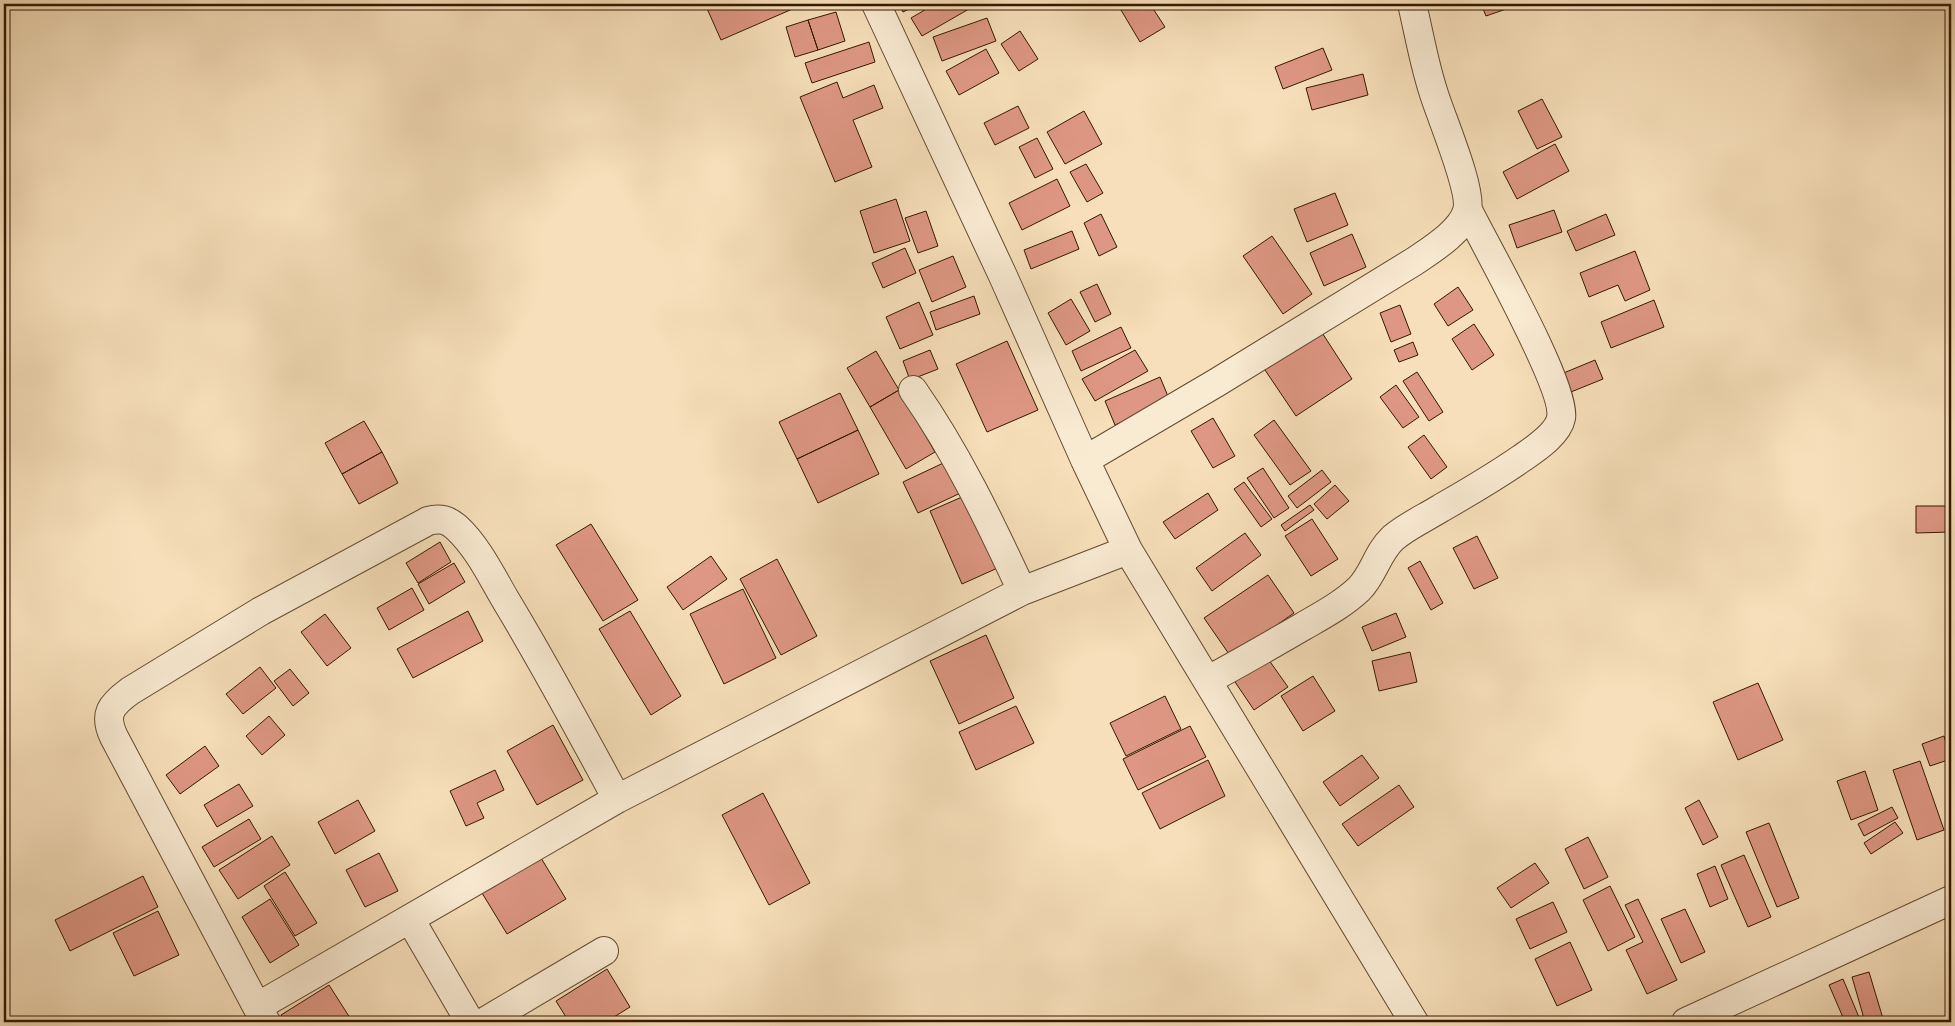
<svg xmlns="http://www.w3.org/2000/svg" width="1955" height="1026" font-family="'IM FELL Double Pica',serif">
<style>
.building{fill:#de9784;stroke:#351801}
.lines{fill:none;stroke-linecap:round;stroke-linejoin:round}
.minor-casing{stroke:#654a2f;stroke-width:30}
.minor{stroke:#f9ead2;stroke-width:28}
</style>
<rect width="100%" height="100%" fill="#f6dfba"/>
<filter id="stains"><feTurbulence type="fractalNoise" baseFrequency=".004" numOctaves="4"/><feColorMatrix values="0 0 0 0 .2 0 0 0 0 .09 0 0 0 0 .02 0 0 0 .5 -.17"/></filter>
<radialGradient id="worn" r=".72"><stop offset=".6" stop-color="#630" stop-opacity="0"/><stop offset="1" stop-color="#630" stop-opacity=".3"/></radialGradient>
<path class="building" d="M 705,4 L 804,4 L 721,40 Z
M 899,4 L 919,4 L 903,12 Z
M 935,4 L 975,4 L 976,5 L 922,36 L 911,18 Z
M 1131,4 L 1150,4 L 1165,27 L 1140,42 L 1121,10 Z
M 1481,4 L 1507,4 L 1509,8 L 1486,16 Z
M 836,12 L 845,41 L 818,50 L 808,20 Z
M 987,18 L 996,41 L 942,61 L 933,37 Z
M 808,20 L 818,50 L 795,57 L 786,27 Z
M 1020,31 L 1038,59 L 1019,71 L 1001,44 Z
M 869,42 L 875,62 L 812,83 L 805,63 Z
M 1323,48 L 1332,70 L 1283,89 L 1275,67 Z
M 986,49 L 999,73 L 959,95 L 946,71 Z
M 1363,74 L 1368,95 L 1312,110 L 1306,88 Z
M 837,82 L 843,98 L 874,85 L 883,108 L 853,120 L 872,167 L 835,182 L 800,97 Z
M 1542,99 L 1562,137 L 1537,149 L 1518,111 Z
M 1018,106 L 1029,128 L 995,145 L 984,123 Z
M 1084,111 L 1102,144 L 1065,164 L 1047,132 Z
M 1037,138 L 1053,169 L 1035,178 L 1019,147 Z
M 1555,144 L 1569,171 L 1517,199 L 1503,172 Z
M 1086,164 L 1103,193 L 1087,202 L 1070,172 Z
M 1057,179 L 1070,206 L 1022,230 L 1009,203 Z
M 1335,193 L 1348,225 L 1307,242 L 1294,209 Z
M 896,199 L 910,241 L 874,253 L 860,211 Z
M 1554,210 L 1562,232 L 1517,248 L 1509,225 Z
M 926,211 L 938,246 L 918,253 L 905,218 Z
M 1101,214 L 1117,247 L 1099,256 L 1084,223 Z
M 1606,214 L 1615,235 L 1576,251 L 1567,231 Z
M 1072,231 L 1079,249 L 1031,269 L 1024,250 Z
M 1352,234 L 1366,267 L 1324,286 L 1310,253 Z
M 1272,236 L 1312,294 L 1283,314 L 1243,256 Z
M 905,248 L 916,273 L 883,288 L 872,263 Z
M 1635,251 L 1650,290 L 1625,301 L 1618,285 L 1589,297 L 1580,273 Z
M 953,256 L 966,287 L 932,302 L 919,270 Z
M 1097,284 L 1111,314 L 1095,322 L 1080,292 Z
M 1458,287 L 1473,310 L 1448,326 L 1434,304 Z
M 974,296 L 980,314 L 936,330 L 930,312 Z
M 1071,299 L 1090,331 L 1066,345 L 1048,313 Z
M 1654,300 L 1664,327 L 1611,348 L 1601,322 Z
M 919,302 L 933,335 L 900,349 L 886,317 Z
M 1400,305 L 1411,334 L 1391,342 L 1380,313 Z
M 1474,324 L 1494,355 L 1472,370 L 1452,339 Z
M 1121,327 L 1131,348 L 1081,371 L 1072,351 Z
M 1319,328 L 1352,379 L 1296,416 L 1263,367 Z
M 1007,341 L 1038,410 L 987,432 L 956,364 Z
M 1413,342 L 1418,355 L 1399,362 L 1394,350 Z
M 930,350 L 938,369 L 910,380 L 903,361 Z
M 1135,350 L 1148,371 L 1095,401 L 1082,379 Z
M 876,351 L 899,390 L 870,407 L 847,368 Z
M 1595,360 L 1603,379 L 1561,396 L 1554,377 Z
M 1417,372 L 1443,412 L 1429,421 L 1403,381 Z
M 1160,377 L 1170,401 L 1115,425 L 1105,401 Z
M 1396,385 L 1419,417 L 1403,428 L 1380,397 Z
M 899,390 L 935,452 L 906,469 L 870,407 Z
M 840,393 L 858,430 L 797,459 L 779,422 Z
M 1213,418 L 1235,456 L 1213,468 L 1191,431 Z
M 1274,420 L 1311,471 L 1290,485 L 1254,435 Z
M 364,421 L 382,452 L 342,474 L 325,443 Z
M 858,430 L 879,474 L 818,503 L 797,459 Z
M 1424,435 L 1447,467 L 1431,479 L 1408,447 Z
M 382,452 L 398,483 L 359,504 L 342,474 Z
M 954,458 L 969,489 L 918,513 L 903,482 Z
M 1263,468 L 1289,508 L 1274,518 L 1247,478 Z
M 1322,470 L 1331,482 L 1297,508 L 1288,496 Z
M 1244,482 L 1272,519 L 1261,527 L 1234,489 Z
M 1335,485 L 1349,501 L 1327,519 L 1314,504 Z
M 971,493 L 1002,566 L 962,584 L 930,511 Z
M 1208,493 L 1218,510 L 1175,539 L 1163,522 Z
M 1310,505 L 1314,510 L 1285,531 L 1281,525 Z
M 1916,506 L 1951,506 L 1951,532 L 1916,533 Z
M 1312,519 L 1338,559 L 1311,576 L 1285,536 Z
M 591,524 L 638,600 L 603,621 L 556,545 Z
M 1245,533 L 1261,555 L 1212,591 L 1196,568 Z
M 1477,536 L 1498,578 L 1474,589 L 1453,548 Z
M 440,542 L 451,562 L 418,583 L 406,563 Z
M 711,556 L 727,579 L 683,610 L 667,587 Z
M 777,559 L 817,636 L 781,655 L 740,579 Z
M 1420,561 L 1443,603 L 1431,610 L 1408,568 Z
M 454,563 L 465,582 L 429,604 L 418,584 Z
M 1268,575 L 1294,613 L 1231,657 L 1204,618 Z
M 412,588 L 424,610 L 389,630 L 377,608 Z
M 743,589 L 776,658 L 724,684 L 690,614 Z
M 468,611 L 483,641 L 413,678 L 397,649 Z
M 630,611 L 681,696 L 651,715 L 599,629 Z
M 1396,613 L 1406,637 L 1372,651 L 1362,627 Z
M 325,614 L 351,648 L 327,666 L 301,632 Z
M 986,635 L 1014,698 L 959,724 L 930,661 Z
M 1410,652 L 1417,682 L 1379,691 L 1372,661 Z
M 1266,656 L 1288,687 L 1254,710 L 1233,679 Z
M 260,667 L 276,688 L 243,714 L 226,694 Z
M 290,669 L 309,693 L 293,706 L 274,681 Z
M 1313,676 L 1335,711 L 1303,731 L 1281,696 Z
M 1758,683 L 1783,740 L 1738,760 L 1713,702 Z
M 1165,696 L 1181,729 L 1126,756 L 1110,723 Z
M 1016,706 L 1034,743 L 976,770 L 959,732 Z
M 269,716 L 285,735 L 262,755 L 246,736 Z
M 553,725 L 583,780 L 537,805 L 507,751 Z
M 1190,726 L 1206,757 L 1138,790 L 1123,759 Z
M 1944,736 L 1951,759 L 1930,766 L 1922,744 Z
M 205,746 L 219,766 L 180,794 L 166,775 Z
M 1362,755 L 1379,778 L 1340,806 L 1323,782 Z
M 1208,760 L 1225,796 L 1160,829 L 1142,793 Z
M 1920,761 L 1944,830 L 1917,840 L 1893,770 Z
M 495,770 L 504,790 L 477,803 L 484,818 L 466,826 L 450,791 Z
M 1865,771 L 1878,810 L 1851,820 L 1837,781 Z
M 239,784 L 253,806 L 217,827 L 204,805 Z
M 1399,785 L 1414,807 L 1358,846 L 1342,824 Z
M 763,793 L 810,883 L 769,905 L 722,815 Z
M 358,800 L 375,831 L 335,854 L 318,822 Z
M 1699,800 L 1718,837 L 1703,845 L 1685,808 Z
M 1892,807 L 1898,818 L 1864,836 L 1858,824 Z
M 249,819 L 261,839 L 214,867 L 202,847 Z
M 1895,822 L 1903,833 L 1871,854 L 1864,843 Z
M 1769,823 L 1799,898 L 1777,907 L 1746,832 Z
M 272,836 L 290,865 L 238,899 L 219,870 Z
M 1588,837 L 1608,877 L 1584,889 L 1565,849 Z
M 379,853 L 398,891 L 365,907 L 346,870 Z
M 1744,855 L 1771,917 L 1748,927 L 1721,865 Z
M 541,858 L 566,899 L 507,934 L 482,893 Z
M 1535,863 L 1549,883 L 1511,908 L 1497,888 Z
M 1715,866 L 1728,899 L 1710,907 L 1697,874 Z
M 285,872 L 317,923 L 295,936 L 264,886 Z
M 143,876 L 158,907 L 70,951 L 55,920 Z
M 1610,886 L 1635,937 L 1608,951 L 1583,900 Z
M 270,899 L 299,945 L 270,963 L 242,917 Z
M 1638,899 L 1677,980 L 1647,994 L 1626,950 L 1643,942 L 1625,905 Z
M 1553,902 L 1567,932 L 1530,949 L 1516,919 Z
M 1685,909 L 1705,952 L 1681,963 L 1661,919 Z
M 158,911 L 179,955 L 134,976 L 113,933 Z
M 1570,942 L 1592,990 L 1557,1006 L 1535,959 Z
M 607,969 L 630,1007 L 606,1022 L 569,1022 L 556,1001 Z
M 1869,972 L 1884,1022 L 1865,1022 L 1852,977 Z
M 1843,979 L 1861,1022 L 1845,1022 L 1829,985 Z
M 329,985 L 352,1021 L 349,1022 L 286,1022 L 281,1015 Z"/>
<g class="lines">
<defs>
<path id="minor" d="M 876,4 L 1003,276 L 1085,460 L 1128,550 L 1414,1022
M 913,390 C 957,453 990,522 1022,591
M 1085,460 L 1216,383 L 1415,261 C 1431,250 1462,231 1467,211 C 1473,191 1441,117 1434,94 C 1424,64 1419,33 1412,4
M 1208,680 C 1240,663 1271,645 1302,627 C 1321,616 1342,605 1359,589 C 1374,574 1377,553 1393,538 C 1407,526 1425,518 1441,508 C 1469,492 1496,476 1522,458 C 1535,449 1558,434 1561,418 C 1567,388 1485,245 1468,210
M 410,919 L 470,1022
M 257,1007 L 114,737 C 103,714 111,705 130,691 L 261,611 L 428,521 C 439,518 447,519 456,527 C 477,546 491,575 505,599 C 545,665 581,732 617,799
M 266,1022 L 257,1007 L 617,799 L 1022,591 L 1128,550
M 484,1022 L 604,951
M 1686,1022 L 1951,900"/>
</defs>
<use href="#minor" class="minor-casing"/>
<use href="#minor" class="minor"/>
</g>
<rect width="1955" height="1026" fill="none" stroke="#f6dfba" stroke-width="20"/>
<rect x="5" y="5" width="1945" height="1016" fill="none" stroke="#351801" stroke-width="2.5"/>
<rect x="10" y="10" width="1935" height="1006" fill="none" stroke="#351801"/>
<rect width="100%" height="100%" filter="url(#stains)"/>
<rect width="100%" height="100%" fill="url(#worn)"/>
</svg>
